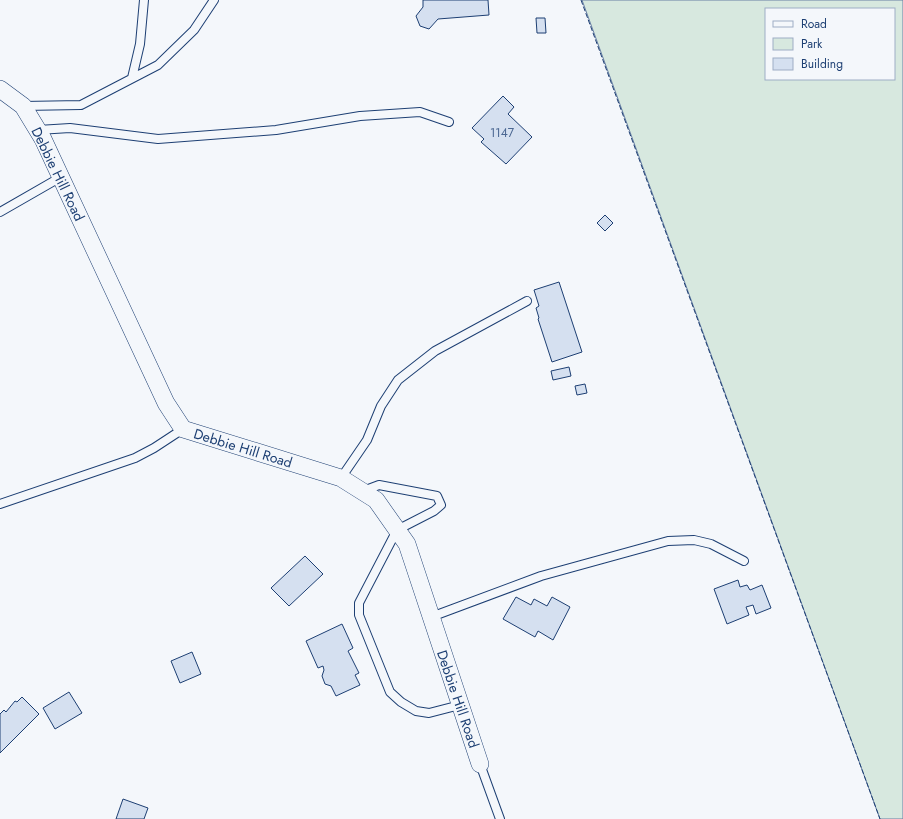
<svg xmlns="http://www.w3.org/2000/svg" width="903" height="819" font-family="Jost,sans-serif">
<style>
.green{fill:#d7e8df;stroke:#687fa3;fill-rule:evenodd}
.building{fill:#d5e0f0;stroke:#1d3f73}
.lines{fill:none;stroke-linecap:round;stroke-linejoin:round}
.service-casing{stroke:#1d3f73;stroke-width:10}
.minor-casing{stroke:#1d3f73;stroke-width:18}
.service{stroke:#f4f7fb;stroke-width:8}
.minor{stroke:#f4f7fb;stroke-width:17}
.fence{stroke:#1d3f73;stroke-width:1;stroke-dasharray:5 2;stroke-linecap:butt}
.labels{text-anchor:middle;stroke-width:3;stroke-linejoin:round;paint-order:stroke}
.number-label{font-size:12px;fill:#4b6792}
.street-label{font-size:14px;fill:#1d3f73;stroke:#f4f7fb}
</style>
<rect width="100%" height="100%" fill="#f4f7fb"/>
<path class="green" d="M 582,0 L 903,0 L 903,819 L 880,819 ZM 766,9 L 894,9 L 894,79 L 766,79 Z"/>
<path class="building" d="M 423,0 L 488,0 L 489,15 L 438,19 L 429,29 L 420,26 L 416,16 L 423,7 Z
M 536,18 L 545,18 L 546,33 L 537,33 Z
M 503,96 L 514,107 L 508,114 L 532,137 L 506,164 L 481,142 L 484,139 L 472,128 Z
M 605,215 L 613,223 L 605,231 L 597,223 Z
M 559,282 L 582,352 L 552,362 L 538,319 L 539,318 L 536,308 L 539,306 L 534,290 Z
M 569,367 L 571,376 L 553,380 L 551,371 Z
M 585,384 L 587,393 L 577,395 L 575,386 Z
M 305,556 L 323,574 L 289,606 L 271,588 Z
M 738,580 L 740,587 L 747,585 L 750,590 L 762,585 L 771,608 L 756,614 L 753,605 L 746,607 L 749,615 L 727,624 L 714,589 Z
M 516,597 L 531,605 L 534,599 L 547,606 L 552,597 L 570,607 L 553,640 L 538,631 L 535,637 L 503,619 Z
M 342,624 L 353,648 L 348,651 L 359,673 L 355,675 L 360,685 L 336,696 L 331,686 L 325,684 L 322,676 L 324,670 L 323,666 L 318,668 L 306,641 Z
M 192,652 L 201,674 L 180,683 L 171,661 Z
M 69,692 L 82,713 L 55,729 L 43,708 Z
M 22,697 L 39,714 L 0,753 L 0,714 L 4,710 L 6,712 L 15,701 L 17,702 Z
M 123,799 L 148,808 L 144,819 L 116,819 Z"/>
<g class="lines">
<defs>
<path id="service" d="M 132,78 L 140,44 L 144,0
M 23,106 L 81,105 L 158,65 L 194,30 L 214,0
M 38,130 L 70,128 L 158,139 L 276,130 L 360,116 L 420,112 L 449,122
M 0,212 L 61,177
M 341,478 L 367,440 L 381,406 L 398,380 L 435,351 L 527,301
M 363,491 L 379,485 L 437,496 L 441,505 L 434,511 L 397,530 L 359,603 L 359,615 L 390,692 L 401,702 L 416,711 L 429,713 L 460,705
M 0,504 L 135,458 L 154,448 L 183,429
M 431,617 L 541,576 L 668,541 L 694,540 L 711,544 L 744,561
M 480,764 L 500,819"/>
<path id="minor" d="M 0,89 L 23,106 L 43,139 L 166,403 L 183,429 L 341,478 L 376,500 L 407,544 L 480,764"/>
</defs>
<use href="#service" class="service-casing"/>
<use href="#minor" class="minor-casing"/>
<use href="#service" class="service"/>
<use href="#minor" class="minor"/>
<path class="fence" d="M 581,0 L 880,819"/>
</g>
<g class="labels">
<g class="number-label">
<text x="502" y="137">1147</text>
</g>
<g class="street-label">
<text transform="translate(58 174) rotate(64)" y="5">Debbie Hill Road</text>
<text transform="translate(243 448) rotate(17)" y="5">Debbie Hill Road</text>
<text transform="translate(458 699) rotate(71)" y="5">Debbie Hill Road</text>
</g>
</g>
<rect x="765" y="8" width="130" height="72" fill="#f4f7fb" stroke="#9eadc5"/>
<rect x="773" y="21" width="20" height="6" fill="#f4f7fb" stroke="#9eadc5"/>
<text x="801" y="28" font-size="12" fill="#1d3f73">Road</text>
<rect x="773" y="38" width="20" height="12" fill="#d7e8df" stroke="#9eadc5"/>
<text x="801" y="48" font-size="12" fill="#1d3f73">Park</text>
<rect x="773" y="58" width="20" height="12" fill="#d5e0f0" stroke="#9eadc5"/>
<text x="801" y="68" font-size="12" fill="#1d3f73">Building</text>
</svg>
